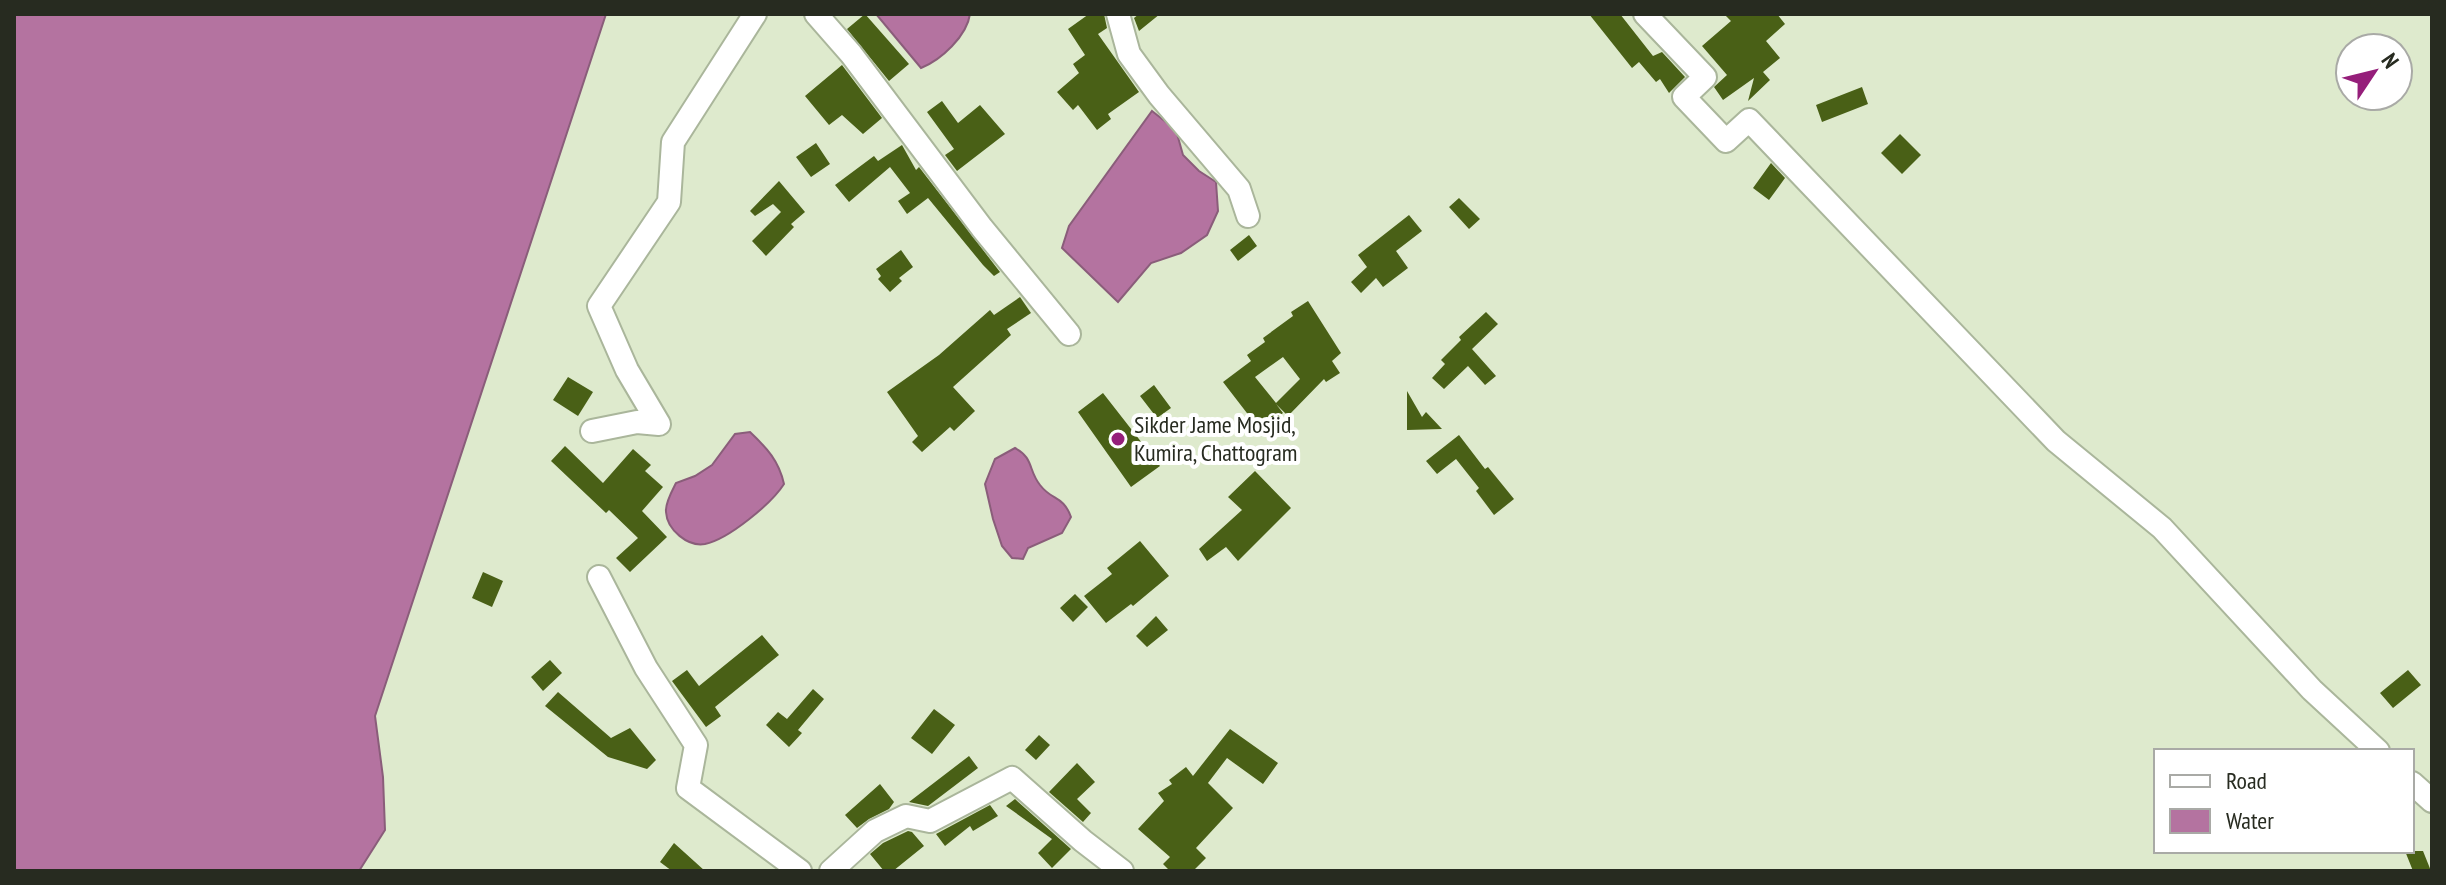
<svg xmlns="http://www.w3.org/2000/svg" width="2446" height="885" font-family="'PT Sans Narrow',sans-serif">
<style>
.water{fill:#b473a0;stroke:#8a5d7a;stroke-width:2}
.building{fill:#496016;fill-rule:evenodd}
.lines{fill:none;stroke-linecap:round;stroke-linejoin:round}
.minor-casing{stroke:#aab69b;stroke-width:26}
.minor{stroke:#fff;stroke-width:22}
.poi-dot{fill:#951e7a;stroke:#fff;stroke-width:3}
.labels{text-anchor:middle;stroke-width:8;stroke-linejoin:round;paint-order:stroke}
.poi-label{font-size:24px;fill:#272b20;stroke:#fff;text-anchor:start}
</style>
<rect width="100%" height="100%" fill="#deeacd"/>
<path class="water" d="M 14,14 L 606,14 L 375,716 L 383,777 L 385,830 L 359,871 L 14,871 Z
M 876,14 L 970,14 C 967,36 941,60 921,68 Z
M 1152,111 L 1176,130 L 1183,155 L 1199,171 L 1216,182 L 1218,211 L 1207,235 L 1181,253 L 1151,263 L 1118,302 L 1062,248 L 1069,226 Z
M 750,432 C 767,448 779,461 784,484 C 772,503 729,539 705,544 C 688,547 667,530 666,512 C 665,503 672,491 676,483 L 695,476 L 712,465 L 735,434 Z
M 1015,448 C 1034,458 1028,470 1040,485 C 1052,501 1063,495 1071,517 L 1062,533 L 1028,548 L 1023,559 L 1012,558 L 1002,546 L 993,519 L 985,484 L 995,459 Z"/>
<path class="building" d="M 865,14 L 909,64 L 889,81 L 847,29 Z
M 1089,14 L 1104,14 L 1107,28 L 1098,34 L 1139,92 L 1108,114 L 1111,119 L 1097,130 L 1078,105 L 1073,110 L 1057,92 L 1079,73 L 1073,64 L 1085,55 L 1068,29 Z
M 1139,14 L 1160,14 L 1139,31 L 1134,18 Z
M 1589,14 L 1620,14 L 1653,56 L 1662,52 L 1685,77 L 1669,93 L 1660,79 L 1656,82 L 1639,62 L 1632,68 Z
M 1724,14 L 1777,14 L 1785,24 L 1766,41 L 1780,58 L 1763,72 L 1770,80 L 1748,101 L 1754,78 L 1723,100 L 1714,87 L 1727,75 L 1702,46 L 1731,21 Z
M 842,65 L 882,118 L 863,134 L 842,115 L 829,125 L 805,96 Z
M 1862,87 L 1868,104 L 1822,122 L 1816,105 Z
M 942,101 L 958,123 L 980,105 L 1005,134 L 957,171 L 945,155 L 954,149 L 927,112 Z
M 1900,134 L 1921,155 L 1902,174 L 1881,153 Z
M 816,143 L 830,164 L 811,177 L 796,157 Z
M 902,145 L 916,170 L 919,167 L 1000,272 L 994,276 L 983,265 L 928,198 L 907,214 L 898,201 L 910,193 L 890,167 L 849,202 L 835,185 L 874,156 L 878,161 Z
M 1771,163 L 1785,178 L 1769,200 L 1753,188 Z
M 779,181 L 805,212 L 791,224 L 794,227 L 766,256 L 752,241 L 781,212 L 773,204 L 755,216 L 750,211 Z
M 1459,198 L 1480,219 L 1469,229 L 1449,207 Z
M 1409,215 L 1422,231 L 1396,251 L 1408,268 L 1383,287 L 1376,278 L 1361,293 L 1351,282 L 1367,267 L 1358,255 Z
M 1249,235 L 1257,246 L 1238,261 L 1230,250 Z
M 901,250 L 913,267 L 899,278 L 902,281 L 890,292 L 878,279 L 881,276 L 876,269 Z
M 1020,297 L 1031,313 L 1007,329 L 1011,335 L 953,387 L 975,411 L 954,431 L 950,427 L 922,452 L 912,442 L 918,436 L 887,392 L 939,355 L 990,310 L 994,315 Z
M 1308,301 L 1341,353 L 1332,361 L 1340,373 L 1326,382 L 1324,379 L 1288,416 L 1276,404 L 1283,413 L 1260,430 L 1223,382 L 1251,361 L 1247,355 L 1265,342 L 1263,338 L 1293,316 L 1291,312 ZM 1283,357 L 1300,379 L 1276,403 L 1255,377 Z
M 1486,312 L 1498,324 L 1472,349 L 1496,376 L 1485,385 L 1468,366 L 1444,389 L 1432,378 L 1445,364 L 1441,360 L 1461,340 L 1459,337 Z
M 568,377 L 593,392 L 578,416 L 553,400 Z
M 1154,385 L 1171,408 L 1157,418 L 1140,396 Z
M 1407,391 L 1422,417 L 1426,412 L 1442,429 L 1407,430 Z
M 1103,393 L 1160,466 L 1131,487 L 1078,412 Z
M 1459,435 L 1485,469 L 1488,467 L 1514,499 L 1494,515 L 1476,491 L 1479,488 L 1456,459 L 1437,474 L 1426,461 Z
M 565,446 L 603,483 L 633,449 L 651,465 L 645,471 L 663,487 L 642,511 L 667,537 L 630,572 L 616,558 L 638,538 L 609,510 L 606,513 L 551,461 Z
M 1255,471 L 1291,508 L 1238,561 L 1226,547 L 1207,561 L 1199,549 L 1242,510 L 1228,497 Z
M 1140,541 L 1169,576 L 1133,606 L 1131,604 L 1106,623 L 1084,596 L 1112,574 L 1107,568 Z
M 483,572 L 503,581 L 492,607 L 472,598 Z
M 1075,594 L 1088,607 L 1073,622 L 1060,608 Z
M 1156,616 L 1168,630 L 1147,647 L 1136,636 Z
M 762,635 L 779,655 L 715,707 L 721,716 L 706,727 L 672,681 L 687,670 L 699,686 Z
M 550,660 L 562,673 L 543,691 L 531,677 Z
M 2408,670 L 2421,685 L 2393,708 L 2380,693 Z
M 813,689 L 824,699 L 798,730 L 802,733 L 789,747 L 766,725 L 778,712 L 787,719 Z
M 558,692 L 611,738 L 630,728 L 656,760 L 647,769 L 608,757 L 545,706 Z
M 934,709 L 955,725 L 932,754 L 911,738 Z
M 1230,729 L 1278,763 L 1263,784 L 1227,758 L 1208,783 L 1233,808 L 1196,848 L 1206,858 L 1193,871 L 1170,871 L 1163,864 L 1170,857 L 1138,829 L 1164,801 L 1158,793 L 1172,784 L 1169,780 L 1186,767 L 1193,776 Z
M 1039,735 L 1050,745 L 1036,760 L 1025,750 Z
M 969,756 L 978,768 L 928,806 L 909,802 Z
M 1077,763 L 1095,782 L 1077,799 L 1091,813 L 1083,822 L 1049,792 Z
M 880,784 L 894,802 L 889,809 L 869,819 L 857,828 L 845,815 Z
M 1015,799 L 1071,849 L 1052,868 L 1038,853 L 1052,839 L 1006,806 Z
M 990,805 L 998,816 L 973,831 L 970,826 L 945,846 L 936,834 Z
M 908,831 L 912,832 L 924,846 L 893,871 L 884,871 L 870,854 L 883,843 Z
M 674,843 L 705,871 L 672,871 L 660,862 Z
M 2405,851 L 2423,851 L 2431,871 L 2413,871 Z"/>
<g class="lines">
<defs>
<path id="minor" d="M 816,14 L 851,54 L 982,228 L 1069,334
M 1118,14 L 1129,54 L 1159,95 L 1239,189 L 1248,216
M 1645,14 L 1705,77 L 1684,97 L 1726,141 L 1749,120 L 2056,441 L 2162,528 L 2312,690 L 2378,751
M 592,431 L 637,422 L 659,424 L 627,370 L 599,306 L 669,202 L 673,142 L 755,14
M 599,577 L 646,668 L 696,745 L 688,788 L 800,871
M 2412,783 L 2432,801
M 831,871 L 875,831 L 906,816 L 930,821 L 1012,778 L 1083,841 L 1122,871"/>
</defs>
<use href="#minor" class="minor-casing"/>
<use href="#minor" class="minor"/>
</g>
<circle class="poi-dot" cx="1118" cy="439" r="8"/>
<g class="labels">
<g class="poi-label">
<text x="1134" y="433">Sikder Jame Mosjid,<tspan x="1134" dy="28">Kumira, Chattogram</tspan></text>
</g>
</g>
<rect width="2446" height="885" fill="none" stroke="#272b20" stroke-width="32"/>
<rect x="2154" y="749" width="260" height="104" fill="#ffffff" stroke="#a9aaa6" stroke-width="2"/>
<rect x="2170" y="775" width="40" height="12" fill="#ffffff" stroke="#a9aaa6" stroke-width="2"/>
<text x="2226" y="789" font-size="24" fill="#272b20">Road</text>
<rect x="2170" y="809" width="40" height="24" fill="#b473a0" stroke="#a9aaa6" stroke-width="2"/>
<text x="2226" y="829" font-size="24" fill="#272b20">Water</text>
<g transform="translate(2374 72) rotate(55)"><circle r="38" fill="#ffffff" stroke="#a9aaa6" stroke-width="2"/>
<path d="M0-6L14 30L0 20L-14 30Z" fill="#951e7a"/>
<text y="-12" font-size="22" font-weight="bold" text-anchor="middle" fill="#272b20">N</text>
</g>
</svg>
